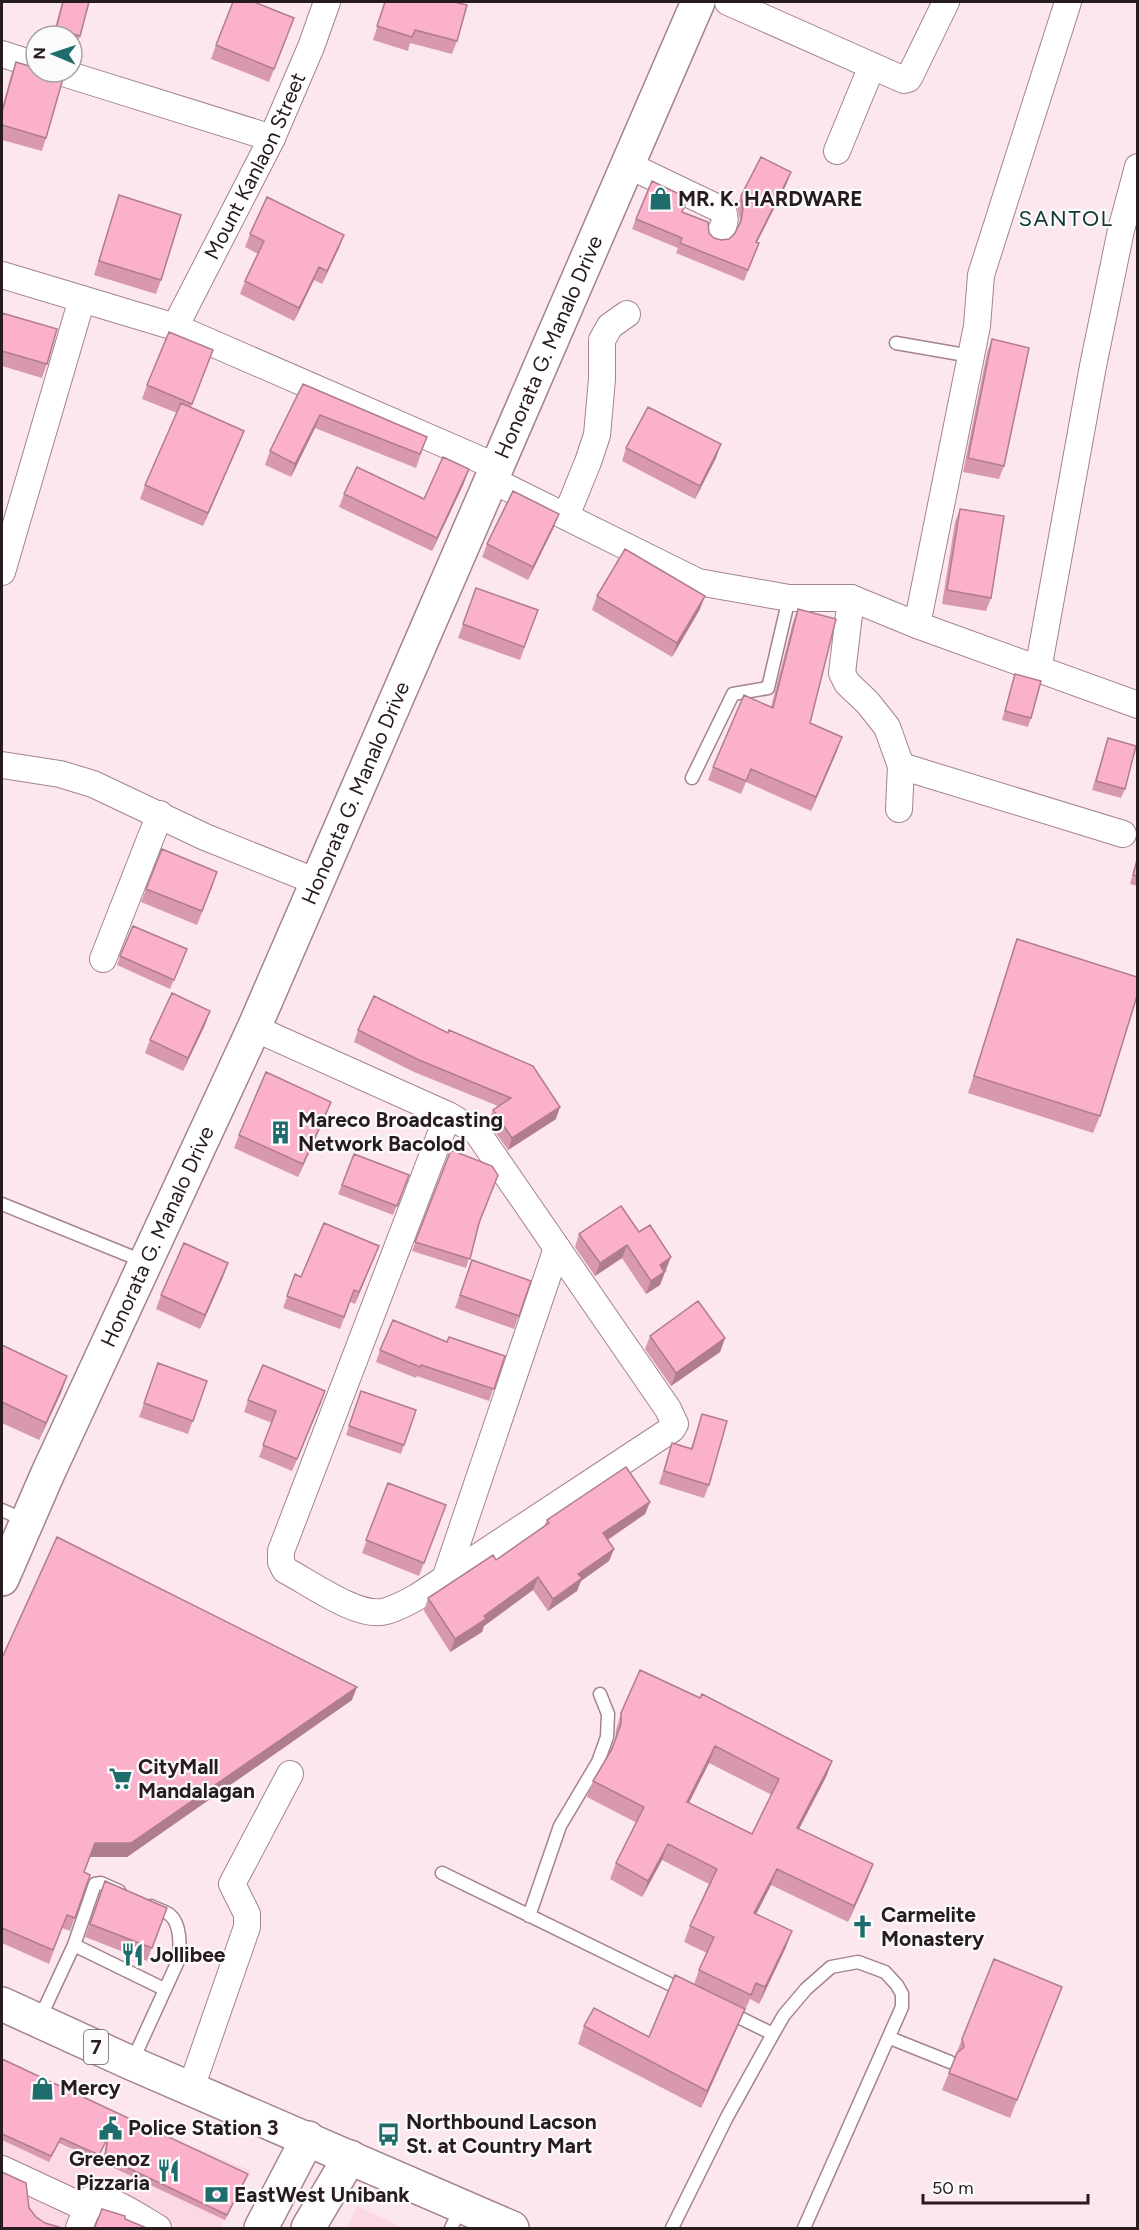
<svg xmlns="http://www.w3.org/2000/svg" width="1139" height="2230" font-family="Figtree,sans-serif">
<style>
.built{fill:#fcd8e4}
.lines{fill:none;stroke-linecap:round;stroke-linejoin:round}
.lane-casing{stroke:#a3838e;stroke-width:15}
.street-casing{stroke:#a3838e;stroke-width:28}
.secondary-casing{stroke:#a3838e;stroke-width:36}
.primary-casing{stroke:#a3838e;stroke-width:36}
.lane{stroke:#fff;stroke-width:12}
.street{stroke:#fff;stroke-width:26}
.secondary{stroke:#fff;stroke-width:33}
.primary{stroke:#fff;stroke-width:33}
.wall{fill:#d898af;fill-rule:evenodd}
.shaded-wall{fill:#b07c8f}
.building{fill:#fbb1cc;stroke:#b07c8f;stroke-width:1.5;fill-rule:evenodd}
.labels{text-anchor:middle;stroke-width:4.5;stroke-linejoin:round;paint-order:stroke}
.shield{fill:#fbfbfb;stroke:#675e61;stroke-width:1.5}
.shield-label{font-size:20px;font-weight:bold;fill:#281b1f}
.street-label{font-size:21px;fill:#281b1f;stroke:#fbfbfb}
.poi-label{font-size:21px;font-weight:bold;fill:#281b1f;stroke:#fbfbfb;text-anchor:start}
.neighbourhood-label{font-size:22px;letter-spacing:1.5px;fill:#123535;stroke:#fbfbfb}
</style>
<rect width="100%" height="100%" fill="#fde7ee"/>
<path class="built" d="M 2,2118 L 129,2176 L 149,2129 L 252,2171 L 220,2228 L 2,2228 Z
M 357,2206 L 403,2228 L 347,2228 Z"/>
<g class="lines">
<defs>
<path id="lane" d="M 896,343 L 971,356
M 692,778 L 733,694 L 768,688 L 789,598
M 2,1204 L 145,1262
M 2,1510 L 26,1521
M 442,1873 L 686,1992
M 529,1916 L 560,1826 L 598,1762 L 607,1737 L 608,1714 L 600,1694
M 74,1945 L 164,1989
M 726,2011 L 773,2034
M 40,2018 L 74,1945 L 95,1884 L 101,1883 L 119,1891
M 890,2038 L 950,2062
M 132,2062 L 179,1959 C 180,1946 181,1924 170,1915 C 165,1911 156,1909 151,1906
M 451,2228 L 461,2208
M 672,2228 L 727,2117 L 773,2034 L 784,2015 L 806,1989 L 831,1967 L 858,1962 L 885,1972 L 897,1985 L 902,1994 L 902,2007 L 804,2228"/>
<g id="street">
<path d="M 728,2 L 904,80 L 908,79 L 910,76 L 946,2"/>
<path d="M 1068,2 L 981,275 L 977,326 L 917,625 L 1138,705"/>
<path d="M 2,54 L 36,65"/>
<path d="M 60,72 L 272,138"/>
<path d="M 837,151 L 872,66"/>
<path d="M 628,165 L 722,210 C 728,220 723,227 718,236"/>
<path d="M 2,275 L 175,327 L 497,467"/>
<path id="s1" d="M 175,327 L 272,138 L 311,47 L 327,2"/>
<path d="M 492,480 L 698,582 L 789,598 L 851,598 L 917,625"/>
<path d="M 566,516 L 588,462 L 597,435 L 602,379 L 602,340 L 610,326 L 627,314"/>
<path d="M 2,572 L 82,299"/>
<path d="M 851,598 L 842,673 L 847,683 L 868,703 L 887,727 L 901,766 L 899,809"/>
<path d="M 1038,670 L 1093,366 L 1121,230 L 1138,167"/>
<path d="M 2,765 L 60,774 L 93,784 L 205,837 L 317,882"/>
<path d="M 901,766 L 1123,834"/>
<path d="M 103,959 L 160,814"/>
<path d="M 254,1028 L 448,1115 L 477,1132 L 668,1409 L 675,1424 L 672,1429 L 417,1597 C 406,1603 394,1610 382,1612 C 355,1616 310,1583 285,1570 L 281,1562 L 281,1551 L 448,1115"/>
<path d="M 446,1576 L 557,1248"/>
<path d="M 191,2088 L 247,1927 L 247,1914 L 232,1884 L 290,1774"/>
<path d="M 2,2169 L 88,2209"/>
<path d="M 79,2228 L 91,2199 C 109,2195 142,2219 158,2228"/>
</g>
<g id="secondary">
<path id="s2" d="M 2,1579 L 48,1473 L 254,1028 L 698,2"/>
<path d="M 261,2228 L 308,2138"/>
<path d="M 308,2228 L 350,2157"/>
</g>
<path id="primary" d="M 2,2004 L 131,2063 L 512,2228"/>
</defs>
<use href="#lane" class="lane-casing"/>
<use href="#street" class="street-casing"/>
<use href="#secondary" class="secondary-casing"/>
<use href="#primary" class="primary-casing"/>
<use href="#lane" class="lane"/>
<use href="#street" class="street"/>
<use href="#secondary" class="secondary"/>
<use href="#primary" class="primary"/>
</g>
<path class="wall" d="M 62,2 L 89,2 L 80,36 L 75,49 L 72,48 L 72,36 L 53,36 Z
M 385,2 L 454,2 L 457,41 L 452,54 L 410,43 L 408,51 L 373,40 Z
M 289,31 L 269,82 L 211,59 L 216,45 Z
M 16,62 L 46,138 L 42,151 L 2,140 L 2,108 L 11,75 Z
M 787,183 L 757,242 L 759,243 L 744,281 L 676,253 L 678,248 L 632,229 L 636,219 L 683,212 L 709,233 L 714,238 L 721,240 L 729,239 L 735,233 L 738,226 L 740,220 L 737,207 L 741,196 Z
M 119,195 L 161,280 L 156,294 L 94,275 Z
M 250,234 L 339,248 L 322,284 L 314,280 L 294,321 L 240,294 L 245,281 L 258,254 L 245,247 Z
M 2,313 L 47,364 L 42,378 L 2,366 Z
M 992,339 L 1004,466 L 999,479 L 963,472 L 987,353 Z
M 213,350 L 191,407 L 239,444 L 203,526 L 140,499 L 145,485 L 177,413 L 142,399 L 147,385 Z
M 303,384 L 427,437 L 416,468 L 315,428 L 291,477 L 265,465 L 270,451 Z
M 626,448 L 716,458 L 695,499 L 622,461 Z
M 464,483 L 432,551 L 339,507 L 344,494 L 424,499 Z
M 960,509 L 991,598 L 986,611 L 942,604 L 955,522 Z
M 554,527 L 528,580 L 482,557 L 487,544 Z
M 476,588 L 538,610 L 520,660 L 458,638 Z
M 597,596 L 700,609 L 672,657 L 592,610 Z
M 798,609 L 810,723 L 837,751 L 811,811 L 746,782 L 741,794 L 708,780 L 713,767 L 771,707 L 793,622 Z
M 1015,674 L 1031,718 L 1028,727 L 1002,720 Z
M 1108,738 L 1125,789 L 1121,798 L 1092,790 Z
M 162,849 L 213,885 L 197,925 L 141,902 Z
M 1137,859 L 1137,886 L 1130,884 Z
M 1017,939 L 1100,1116 L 1093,1133 L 968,1093 Z
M 187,949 L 170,989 L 117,965 L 120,956 Z
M 374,996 L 556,1119 L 508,1150 L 488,1122 L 493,1110 L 498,1106 L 414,1072 L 354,1042 L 358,1030 Z
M 205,1025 L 183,1071 L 145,1053 L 150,1040 Z
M 326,1115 L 298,1177 L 234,1148 L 239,1135 Z
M 451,1150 L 479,1225 L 466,1268 L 412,1251 Z
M 354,1154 L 409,1175 L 393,1215 L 338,1194 Z
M 639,1232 L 667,1271 L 664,1272 L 660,1285 L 646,1294 L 622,1258 L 595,1276 L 575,1247 L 579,1234 Z
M 374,1258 L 355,1304 L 350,1302 L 340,1329 L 283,1308 L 295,1274 L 301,1277 Z
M 472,1260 L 531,1281 L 514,1329 L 455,1308 Z
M 223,1277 L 200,1329 L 156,1309 L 161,1295 Z
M 650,1336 L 725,1338 L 720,1352 L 671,1386 L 645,1349 Z
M 447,1342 L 505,1356 L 489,1401 L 417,1376 L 416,1378 L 376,1362 L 380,1350 Z
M 2,1345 L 67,1376 L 61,1393 L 39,1440 L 2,1423 Z
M 158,1363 L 207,1381 L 188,1434 L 139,1417 Z
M 361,1391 L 416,1410 L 401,1454 L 346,1435 Z
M 248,1400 L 321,1403 L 292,1471 L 259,1457 L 272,1423 L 244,1412 Z
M 702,1414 L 709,1485 L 704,1498 L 659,1484 L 672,1443 L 691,1448 Z
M 388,1483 L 446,1505 L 419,1576 L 362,1553 Z
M 650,1502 L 645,1514 L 608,1540 L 614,1549 L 609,1561 L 581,1581 L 577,1591 L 548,1611 L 533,1590 L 484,1626 L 482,1632 L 450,1652 L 424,1611 L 428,1598 L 496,1560 L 544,1527 L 547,1520 Z
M 2,1658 L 352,1700 L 127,1857 L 90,1857 L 84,1872 L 90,1875 L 70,1931 L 62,1928 L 49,1964 L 2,1943 Z
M 621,1713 L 832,1761 L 826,1777 L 799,1829 L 867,1880 L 848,1922 L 771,1885 L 756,1914 L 786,1947 L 759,2004 L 750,1999 L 701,2108 L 578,2044 L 584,2026 L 649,2037 L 694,1984 L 699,1970 L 707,1953 L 684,1942 L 690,1926 L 709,1884 L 662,1860 L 642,1897 L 610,1879 L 616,1863 L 637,1823 L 587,1797 L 593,1781 L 611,1749 L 615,1740 L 616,1730 ZM 709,1763 L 772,1795 L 752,1834 L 689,1803 Z
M 105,1881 L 167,1908 L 147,1961 L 85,1937 Z
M 1055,2004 L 1010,2118 L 942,2090 L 962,2039 Z
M 2,2059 L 246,2179 L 225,2220 L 103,2163 L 106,2142 L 97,2160 L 59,2143 L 49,2162 L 2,2140 Z"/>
<path class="shaded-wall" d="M 791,172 L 787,183 L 752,252 L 756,242 Z
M 344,235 L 339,248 L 322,284 L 327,271 Z
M 319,267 L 314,280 L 294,321 L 299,308 Z
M 320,415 L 315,428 L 291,477 L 295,464 Z
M 244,431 L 239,444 L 203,526 L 208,513 Z
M 721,444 L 716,458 L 695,499 L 700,486 Z
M 469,469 L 464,483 L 432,551 L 437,538 Z
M 559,514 L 554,527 L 528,580 L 533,567 Z
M 705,596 L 700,609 L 672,657 L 677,643 Z
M 842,737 L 837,751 L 811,811 L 816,797 Z
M 210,1011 L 205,1025 L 183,1071 L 188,1058 Z
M 331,1102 L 326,1115 L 298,1177 L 303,1164 Z
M 560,1107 L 556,1119 L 508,1150 L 512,1138 Z
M 627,1245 L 622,1258 L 595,1276 L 600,1263 Z
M 379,1246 L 374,1258 L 355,1304 L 359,1292 Z
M 671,1257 L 660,1285 L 646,1294 L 651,1281 L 660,1265 Z
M 228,1263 L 223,1277 L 200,1329 L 205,1315 Z
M 725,1338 L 720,1352 L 671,1386 L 676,1373 Z
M 67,1376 L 61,1393 L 39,1440 L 46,1423 Z
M 325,1391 L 321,1403 L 292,1471 L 297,1459 Z
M 650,1502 L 645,1514 L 598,1546 L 603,1533 Z
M 614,1549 L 609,1561 L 581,1581 L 577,1591 L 548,1611 L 553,1599 L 578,1574 Z
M 538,1577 L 533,1590 L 484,1626 L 482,1632 L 450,1652 L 455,1639 L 484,1616 Z
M 357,1687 L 352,1700 L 127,1857 L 90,1857 L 95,1843 Z
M 715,1746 L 709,1763 L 681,1818 L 687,1802 Z
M 832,1761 L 826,1777 L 791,1844 L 797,1828 Z
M 668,1844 L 662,1860 L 642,1897 L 648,1881 Z
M 873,1864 L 867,1880 L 848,1922 L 854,1906 Z
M 777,1869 L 771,1885 L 748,1930 L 754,1913 Z
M 792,1931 L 786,1947 L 759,2004 L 765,1987 Z
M 745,2009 L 738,2026 L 701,2108 L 707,2091 Z"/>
<path class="building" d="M 63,2 L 89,2 L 80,36 L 56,29 Z
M 233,2 L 254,2 L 294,18 L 274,69 L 216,45 Z
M 385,2 L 454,2 L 467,5 L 457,41 L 415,30 L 412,37 L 377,26 Z
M 16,62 L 36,68 L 36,72 L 52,72 L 64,75 L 46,138 L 2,125 L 2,112 Z
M 761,157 L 791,172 L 756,242 L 759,243 L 748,270 L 680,243 L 682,238 L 636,219 L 652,181 L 688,198 L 682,212 L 708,222 L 709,233 L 714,238 L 721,240 L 729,239 L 735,233 L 741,221 L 743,209 L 741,196 Z
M 119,195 L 181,215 L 161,280 L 99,261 Z
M 267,197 L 344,235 L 327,271 L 319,267 L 299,308 L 245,281 L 264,241 L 250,234 Z
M 2,313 L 57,329 L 47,364 L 2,351 Z
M 169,332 L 213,350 L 192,404 L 147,385 Z
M 992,339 L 1029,348 L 1004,466 L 968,458 Z
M 303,384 L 427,437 L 420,454 L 320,415 L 295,464 L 270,451 Z
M 181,403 L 244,431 L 208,513 L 145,485 Z
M 648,407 L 721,444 L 700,486 L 626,448 Z
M 443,457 L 469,469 L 437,538 L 344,494 L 357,467 L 424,499 Z
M 513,491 L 559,514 L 533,567 L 487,544 Z
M 960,509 L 1004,516 L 991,598 L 947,590 Z
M 625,549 L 705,596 L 677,643 L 597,596 Z
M 476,588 L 538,610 L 524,647 L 463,624 Z
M 798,609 L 836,619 L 810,723 L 842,737 L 816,797 L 751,769 L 746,781 L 713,767 L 744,695 L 773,708 Z
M 1015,674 L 1041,681 L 1031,718 L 1005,711 Z
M 1108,738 L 1136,746 L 1125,789 L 1096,781 Z
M 162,849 L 217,872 L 202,911 L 146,889 Z
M 1137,860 L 1137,876 L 1133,875 Z
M 133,926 L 187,949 L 174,980 L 120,956 Z
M 1017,939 L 1137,977 L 1137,996 L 1100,1116 L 974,1076 Z
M 172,993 L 210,1011 L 188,1058 L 150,1040 Z
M 374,996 L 448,1033 L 449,1030 L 533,1066 L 560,1107 L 512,1138 L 493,1110 L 511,1098 L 419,1060 L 358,1030 Z
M 266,1072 L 331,1102 L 303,1164 L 239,1135 Z
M 451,1150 L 492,1166 L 498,1175 L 479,1223 L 470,1259 L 415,1242 Z
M 354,1154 L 409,1175 L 397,1206 L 342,1185 Z
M 621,1206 L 639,1232 L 650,1225 L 671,1257 L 660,1265 L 664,1272 L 651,1281 L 627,1245 L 600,1263 L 579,1234 Z
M 324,1223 L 379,1246 L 359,1292 L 354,1290 L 344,1317 L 287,1296 L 295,1274 L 301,1277 Z
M 184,1243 L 228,1263 L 205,1315 L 161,1295 Z
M 472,1260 L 531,1281 L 519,1316 L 460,1295 Z
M 698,1301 L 725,1338 L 676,1373 L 650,1336 Z
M 393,1320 L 447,1342 L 449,1337 L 505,1356 L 494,1389 L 421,1365 L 420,1367 L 380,1350 Z
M 2,1345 L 67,1376 L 46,1423 L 2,1402 Z
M 158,1363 L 207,1381 L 193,1421 L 144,1403 Z
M 263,1365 L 325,1391 L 297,1459 L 263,1445 L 276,1411 L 248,1400 Z
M 361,1391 L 416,1410 L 404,1445 L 349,1426 Z
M 702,1414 L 727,1421 L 709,1485 L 664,1471 L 672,1443 L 692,1449 Z
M 626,1467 L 650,1502 L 603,1533 L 614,1549 L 578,1574 L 582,1578 L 553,1599 L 538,1577 L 484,1616 L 486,1619 L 455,1639 L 428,1598 L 493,1555 L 496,1560 L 549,1523 L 547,1520 Z
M 388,1483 L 446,1505 L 424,1563 L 366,1540 Z
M 57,1537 L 357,1687 L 131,1843 L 95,1843 L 84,1872 L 90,1875 L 75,1918 L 67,1915 L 53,1950 L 2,1928 L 2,1658 Z
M 640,1670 L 700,1698 L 702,1694 L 832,1761 L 797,1828 L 873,1864 L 854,1906 L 777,1869 L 754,1913 L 792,1931 L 765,1987 L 756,1983 L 751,1995 L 699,1970 L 714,1937 L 690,1926 L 717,1869 L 668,1844 L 648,1881 L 616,1863 L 644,1807 L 593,1781 L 612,1749 L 621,1724 L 621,1713 ZM 715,1746 L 779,1779 L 752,1834 L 687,1802 Z
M 105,1881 L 167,1908 L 152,1948 L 90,1924 Z
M 994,1959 L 1062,1987 L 1017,2100 L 949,2073 L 957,2053 L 964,2047 L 962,2039 Z
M 675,1975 L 745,2009 L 707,2091 L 584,2026 L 594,2008 L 649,2037 Z
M 2,2059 L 248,2174 L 227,2215 L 105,2157 L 108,2137 L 99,2155 L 61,2138 L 51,2156 L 2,2134 Z
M 2,2172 L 26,2183 L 29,2208 L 36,2217 L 45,2223 L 59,2227 L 58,2229 L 2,2229 Z
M 102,2209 L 125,2216 L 125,2219 L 149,2229 L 94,2229 Z"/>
<defs>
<symbol id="shop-bare" viewBox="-9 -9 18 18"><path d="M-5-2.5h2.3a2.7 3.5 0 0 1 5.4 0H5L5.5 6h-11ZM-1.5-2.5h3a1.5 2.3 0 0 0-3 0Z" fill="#1f6c6c" stroke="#fbfbfb" stroke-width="2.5" paint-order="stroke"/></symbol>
<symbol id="building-bare" viewBox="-9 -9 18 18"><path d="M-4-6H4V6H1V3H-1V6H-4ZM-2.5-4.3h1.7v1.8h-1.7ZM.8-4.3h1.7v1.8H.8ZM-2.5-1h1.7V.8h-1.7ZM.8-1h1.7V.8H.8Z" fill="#1f6c6c" stroke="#fbfbfb" stroke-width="2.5" paint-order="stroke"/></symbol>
<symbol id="supermarket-bare" viewBox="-9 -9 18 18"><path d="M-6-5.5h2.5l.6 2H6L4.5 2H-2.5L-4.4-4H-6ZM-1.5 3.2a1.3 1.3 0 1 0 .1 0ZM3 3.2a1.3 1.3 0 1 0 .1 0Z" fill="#1f6c6c" stroke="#fbfbfb" stroke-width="2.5" paint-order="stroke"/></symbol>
<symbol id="church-bare" viewBox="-9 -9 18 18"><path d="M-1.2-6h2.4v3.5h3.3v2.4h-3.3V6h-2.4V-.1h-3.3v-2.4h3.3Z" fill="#1f6c6c" stroke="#fbfbfb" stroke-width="2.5" paint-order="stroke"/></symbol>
<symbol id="restaurant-bare" viewBox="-9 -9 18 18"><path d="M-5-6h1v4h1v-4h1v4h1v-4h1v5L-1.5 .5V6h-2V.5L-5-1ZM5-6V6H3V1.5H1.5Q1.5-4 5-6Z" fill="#1f6c6c" stroke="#fbfbfb" stroke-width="2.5" paint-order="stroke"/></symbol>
<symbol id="civic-bare" viewBox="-9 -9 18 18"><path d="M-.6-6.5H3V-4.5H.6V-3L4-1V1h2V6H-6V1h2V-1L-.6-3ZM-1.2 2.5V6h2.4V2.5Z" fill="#1f6c6c" stroke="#fbfbfb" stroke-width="2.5" paint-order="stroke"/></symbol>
<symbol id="bus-bare" viewBox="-9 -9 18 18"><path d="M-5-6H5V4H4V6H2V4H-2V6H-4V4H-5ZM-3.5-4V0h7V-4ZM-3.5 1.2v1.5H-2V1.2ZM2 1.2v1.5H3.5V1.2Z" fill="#1f6c6c" stroke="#fbfbfb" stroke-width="2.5" paint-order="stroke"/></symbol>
<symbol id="bank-bare" viewBox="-9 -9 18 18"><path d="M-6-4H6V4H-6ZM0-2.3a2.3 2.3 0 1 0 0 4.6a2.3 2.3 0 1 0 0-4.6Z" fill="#1f6c6c" stroke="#fbfbfb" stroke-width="2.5" paint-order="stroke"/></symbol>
</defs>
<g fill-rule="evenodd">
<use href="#shop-bare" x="644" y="182" width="33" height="33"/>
<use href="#building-bare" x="264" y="1116" width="33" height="33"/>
<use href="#supermarket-bare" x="104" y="1762" width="33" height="33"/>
<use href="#church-bare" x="846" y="1910" width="33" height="33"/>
<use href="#restaurant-bare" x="116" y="1938" width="33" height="33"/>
<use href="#shop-bare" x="26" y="2072" width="33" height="33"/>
<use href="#civic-bare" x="94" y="2112" width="33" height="33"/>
<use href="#bus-bare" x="372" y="2118" width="33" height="33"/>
<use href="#restaurant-bare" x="152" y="2154" width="33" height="33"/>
<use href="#bank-bare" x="200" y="2178" width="33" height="33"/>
</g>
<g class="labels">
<rect class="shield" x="84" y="2030" width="24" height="34" rx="4.5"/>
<g class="shield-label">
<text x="96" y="2054">7</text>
</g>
<g class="street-label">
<text dy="7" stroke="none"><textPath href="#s1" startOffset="180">Mount Kanlaon Street</textPath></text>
<text dy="7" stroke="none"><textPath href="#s2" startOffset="1348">Honorata G. Manalo Drive</textPath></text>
<text dy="7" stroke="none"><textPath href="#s2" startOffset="862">Honorata G. Manalo Drive</textPath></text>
<text dy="7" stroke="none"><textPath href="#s2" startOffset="376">Honorata G. Manalo Drive</textPath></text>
</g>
<g class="poi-label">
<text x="678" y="206">MR. K. HARDWARE</text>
<text x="298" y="1127">Mareco Broadcasting<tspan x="298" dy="24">Network Bacolod</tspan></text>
<text x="138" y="1774">CityMall<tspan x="138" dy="24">Mandalagan</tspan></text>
<text x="881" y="1922">Carmelite<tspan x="881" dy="24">Monastery</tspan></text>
<text x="150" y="1962">Jollibee</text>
<text x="60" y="2095">Mercy</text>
<text x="406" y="2129">Northbound Lacson<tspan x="406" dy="24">St. at Country Mart</tspan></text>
<text x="128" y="2135">Police Station 3</text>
<text x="150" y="2166" text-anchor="end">Greenoz<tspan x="150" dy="24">Pizzaria</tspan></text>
<text x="234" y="2202">EastWest Unibank</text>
</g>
<g class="neighbourhood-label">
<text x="1066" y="226">SANTOL</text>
</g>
</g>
<rect width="1139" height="2230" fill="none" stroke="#281b1f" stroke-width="6"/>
<g transform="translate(54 54) rotate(272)"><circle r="28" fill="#fbfbfb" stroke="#a7a1a3" stroke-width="1.5"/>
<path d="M0-4.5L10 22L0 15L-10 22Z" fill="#1f6c6c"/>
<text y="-9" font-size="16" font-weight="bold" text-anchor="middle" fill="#281b1f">N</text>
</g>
<path d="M923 2194v9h165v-9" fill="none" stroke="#281b1f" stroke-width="3"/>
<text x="932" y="2194" font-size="18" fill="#281b1f" stroke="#fbfbfb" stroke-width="4.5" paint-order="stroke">50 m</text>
</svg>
